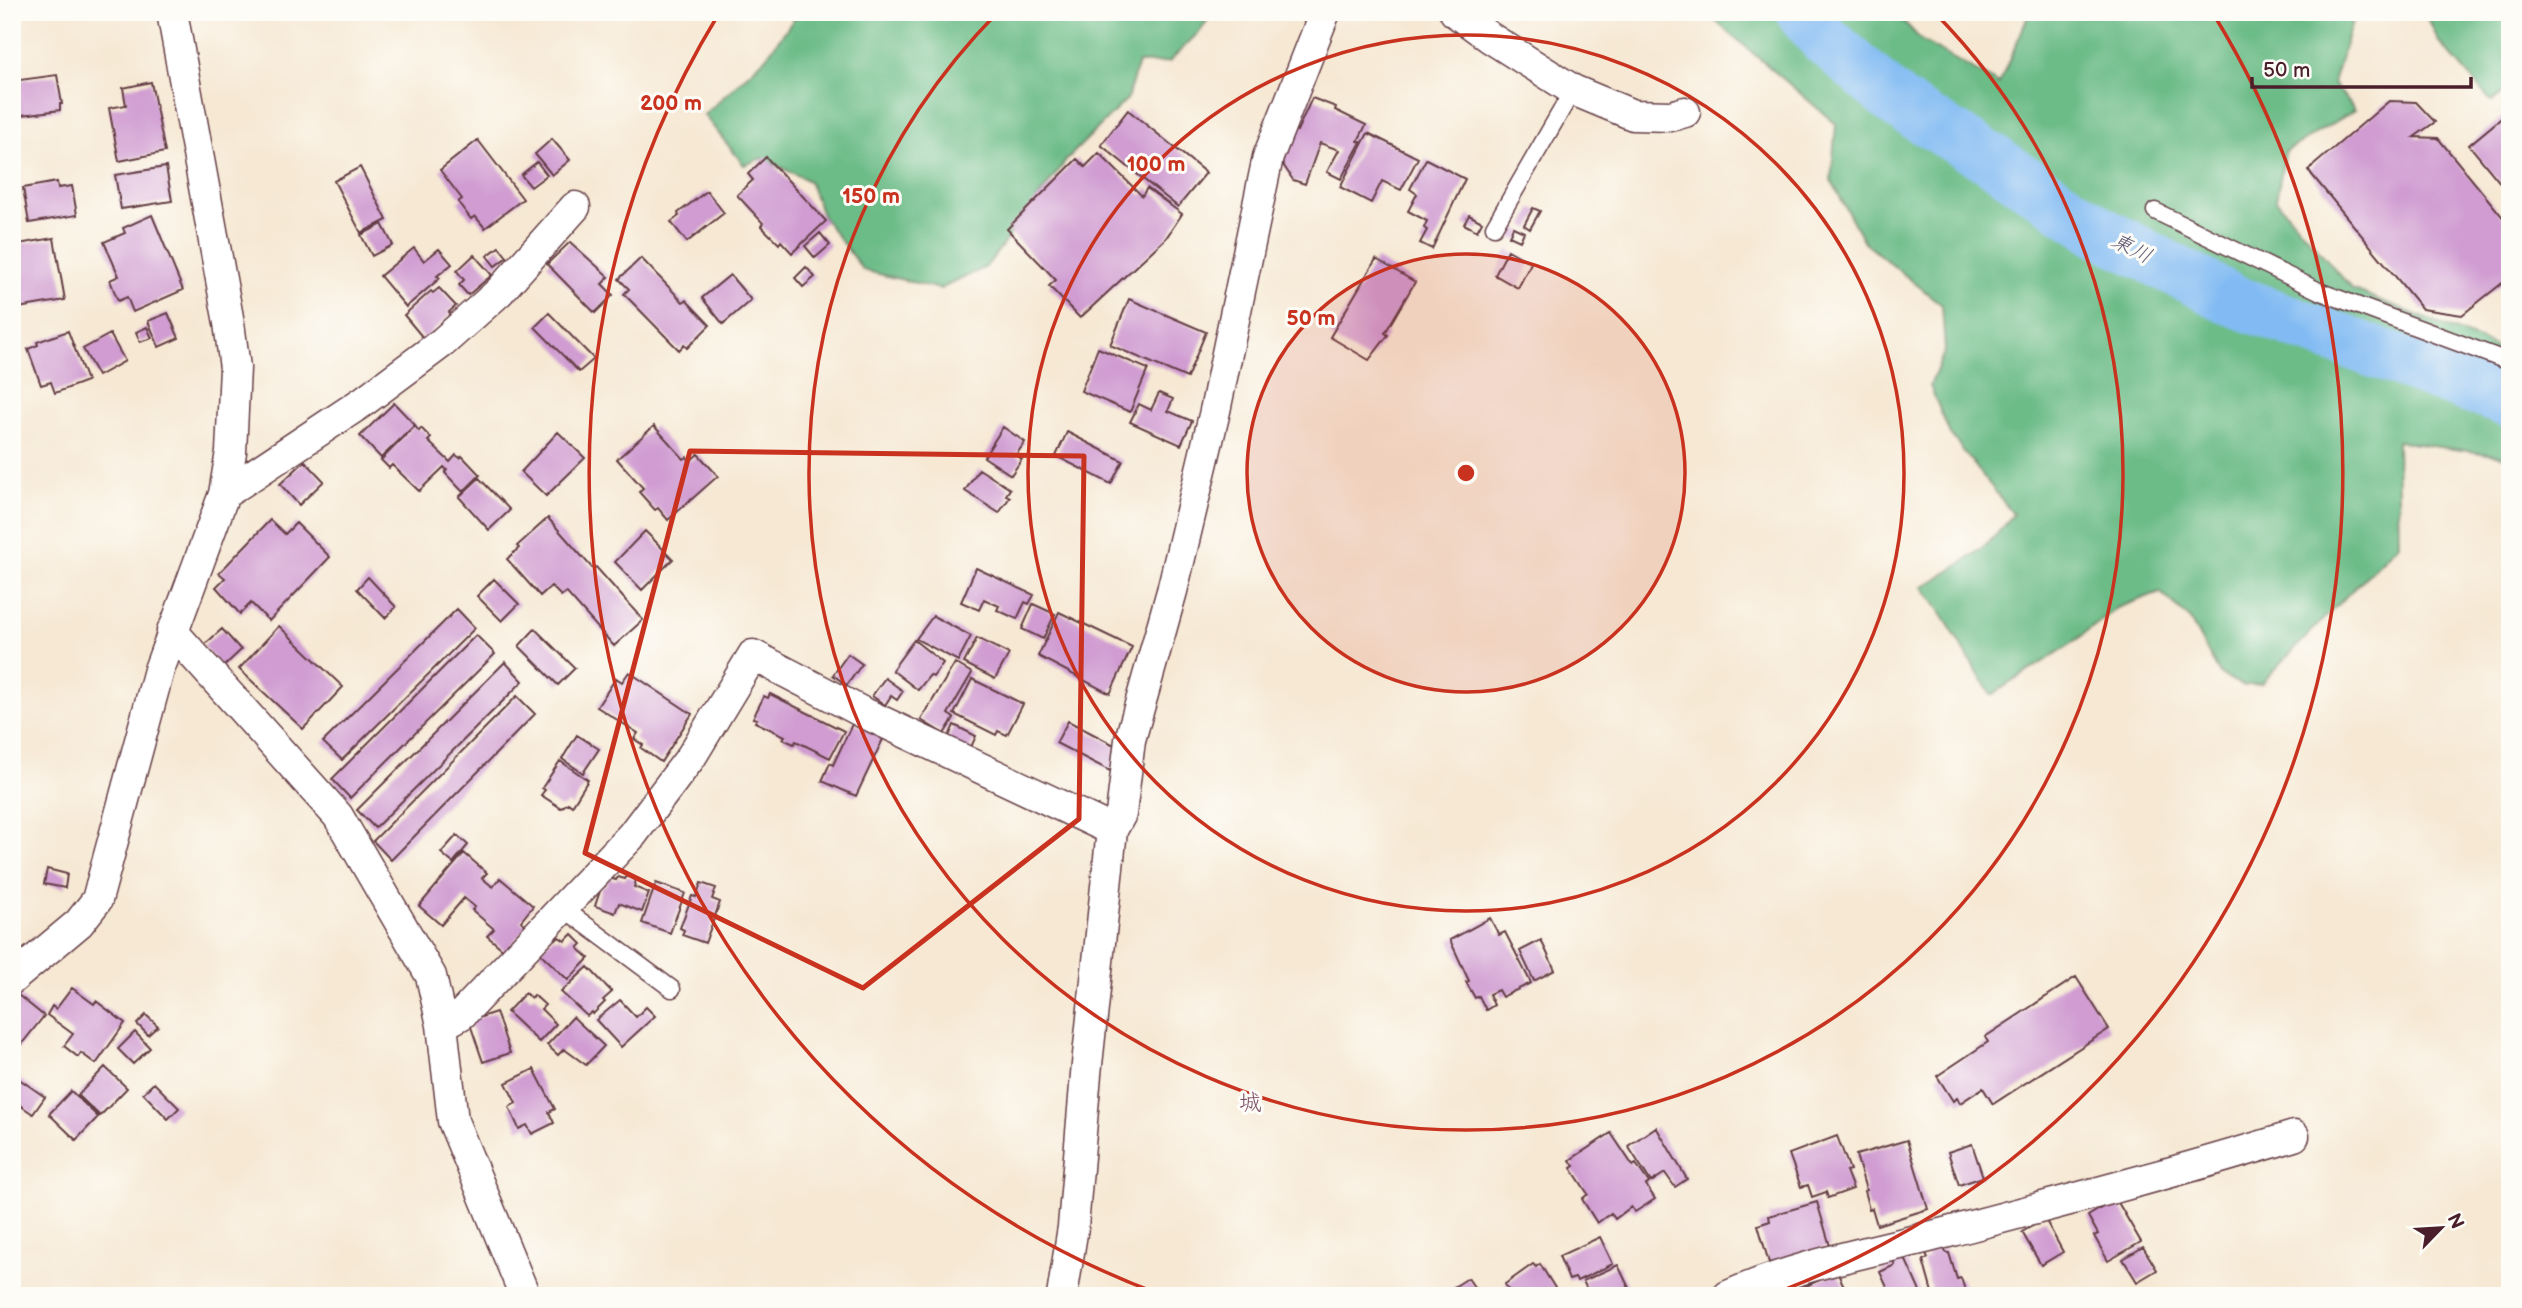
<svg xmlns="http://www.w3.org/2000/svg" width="2522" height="1308" font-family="'Balsamiq Sans','Klee One',sans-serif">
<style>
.forest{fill:#6cbc87;stroke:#5b6e59;stroke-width:2}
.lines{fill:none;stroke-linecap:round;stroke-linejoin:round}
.river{stroke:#82bbf3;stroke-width:52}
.building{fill:#d09cd1}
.lane-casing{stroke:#643d44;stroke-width:19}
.street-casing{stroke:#643d44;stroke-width:33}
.lane{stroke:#fff;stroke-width:16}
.street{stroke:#fff;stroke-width:30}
.marked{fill:none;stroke:#c8321e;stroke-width:5;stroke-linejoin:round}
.ring{fill:none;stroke:#c8321e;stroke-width:3.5}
.labels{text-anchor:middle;stroke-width:6;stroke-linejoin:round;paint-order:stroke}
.water-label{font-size:21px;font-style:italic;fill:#5e5671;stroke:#fdfcf7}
.quarter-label{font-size:23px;fill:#794b65;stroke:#fdfcf7}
.centre{fill:#c8321e;stroke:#fdfcf7;stroke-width:3.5}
.ring-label{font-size:21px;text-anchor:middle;font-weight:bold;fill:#c8321e;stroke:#fdfcf7;stroke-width:6;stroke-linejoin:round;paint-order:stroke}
</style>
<rect width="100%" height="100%" fill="#fdfcf7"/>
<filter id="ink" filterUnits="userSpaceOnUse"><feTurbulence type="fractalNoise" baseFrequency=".0143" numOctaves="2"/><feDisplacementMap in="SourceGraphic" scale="14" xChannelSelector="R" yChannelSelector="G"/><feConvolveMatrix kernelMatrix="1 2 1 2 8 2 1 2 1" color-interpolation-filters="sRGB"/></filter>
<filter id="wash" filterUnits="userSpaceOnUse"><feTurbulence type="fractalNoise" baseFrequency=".00686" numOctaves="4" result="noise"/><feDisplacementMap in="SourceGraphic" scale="28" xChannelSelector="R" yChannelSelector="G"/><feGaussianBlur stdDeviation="1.57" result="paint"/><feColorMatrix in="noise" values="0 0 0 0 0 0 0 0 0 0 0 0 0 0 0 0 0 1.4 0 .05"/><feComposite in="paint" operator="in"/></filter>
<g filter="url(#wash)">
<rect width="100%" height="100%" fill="#f6e8d3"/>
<path class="forest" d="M 799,12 L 1212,12 L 1202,29 L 1169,62 L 1138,63 L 1127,99 L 1068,158 L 986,267 L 940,289 L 863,270 L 823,217 L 809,181 L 762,158 L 744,165 L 704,115 L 766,57 Z
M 1705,12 L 1895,12 L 1922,41 L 1999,84 L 2030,12 L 2355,12 L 2333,83 L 2355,110 L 2285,152 L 2276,200 L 2352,289 L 2506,351 L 2510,346 L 2510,457 L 2397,441 L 2399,544 L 2332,610 L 2262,683 L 2243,686 L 2220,674 L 2189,618 L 2160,592 L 2117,608 L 2071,644 L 1991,695 L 1939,609 L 1923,587 C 1956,568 1991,547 2013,514 L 1950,434 L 1930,386 L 1945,350 L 1942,305 L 1864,242 L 1831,180 L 1836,124 Z
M 2425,12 L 2510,12 L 2510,86 L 2492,102 L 2439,42 Z"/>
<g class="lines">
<path class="river" d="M 1802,12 L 1824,39 L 1899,104 L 1990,158 L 2101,232 L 2233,300 L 2510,402"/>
</g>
<g id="blocks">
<path class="building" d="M 57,75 L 62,104 L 60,104 L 60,110 L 14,116 L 12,81 Z
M 151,82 L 165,152 L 119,161 L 109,108 L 126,105 L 123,88 Z
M 1312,98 L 1336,107 L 1335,110 L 1366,125 L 1358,141 L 1361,142 L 1341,179 L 1327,172 L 1339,150 L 1320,143 L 1305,184 L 1293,180 L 1282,163 L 1295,130 L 1297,131 Z
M 2389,101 L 2416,102 L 2435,122 L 2414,137 L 2438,138 L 2510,226 L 2510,277 L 2462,315 L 2422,309 L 2308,170 Z
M 1128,110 L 1206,173 L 1178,207 L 1101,145 Z
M 2510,111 L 2510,195 L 2469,145 Z
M 1368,133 L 1418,158 L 1401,190 L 1382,181 L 1371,203 L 1340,187 Z
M 552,139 L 570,160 L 552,175 L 535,154 Z
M 478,140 L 523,199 L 485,228 L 475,216 L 471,219 L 458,202 L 462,199 L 440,170 Z
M 1099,153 L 1142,196 L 1147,188 L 1182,214 L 1166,238 L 1080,318 L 1049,286 L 1056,280 L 1007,229 L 1077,159 L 1085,167 Z
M 766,157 L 826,221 L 792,253 L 781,241 L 779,244 L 761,226 L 763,223 L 737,195 L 753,180 L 748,174 Z
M 1426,159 L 1465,179 L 1432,249 L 1420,243 L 1427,230 L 1424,228 L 1427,221 L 1408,211 L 1417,194 L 1410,189 Z
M 537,162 L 547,175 L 531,187 L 521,175 Z
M 166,167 L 172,201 L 121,209 L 115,175 Z
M 360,167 L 387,220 L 361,233 L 334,181 Z
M 57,182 L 58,188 L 72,186 L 77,215 L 29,223 L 23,188 Z
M 707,191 L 724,213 L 687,242 L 671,222 L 679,216 L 678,213 Z
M 1533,208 L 1540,211 L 1530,229 L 1524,225 Z
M 152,215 L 183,290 L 133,312 L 127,297 L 118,301 L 110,280 L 119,276 L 104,242 L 125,233 L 123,228 Z
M 1469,215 L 1482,222 L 1477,231 L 1464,224 Z
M 382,224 L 393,245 L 372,256 L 361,235 Z
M 1513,227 L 1524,232 L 1520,241 L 1509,236 Z
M 820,233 L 830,245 L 815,258 L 805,246 Z
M 54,238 L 65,300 L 12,309 L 12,245 Z
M 570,242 L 609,277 L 602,284 L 613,295 L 595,313 L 547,264 Z
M 499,247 L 507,257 L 495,266 L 487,256 Z
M 414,248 L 424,261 L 439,249 L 452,264 L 437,276 L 440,278 L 406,307 L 380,276 Z
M 1508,250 L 1531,263 L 1518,288 L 1495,275 Z
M 474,255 L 492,275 L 468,295 L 459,285 L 464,280 L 457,271 Z
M 641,258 L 683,302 L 686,300 L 710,325 L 687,348 L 684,345 L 679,350 L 624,294 L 629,289 L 619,279 Z
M 1376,259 L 1415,282 L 1385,333 L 1388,335 L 1369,360 L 1330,337 Z
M 806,267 L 815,277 L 803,287 L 795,278 Z
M 730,275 L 751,300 L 723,324 L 702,298 Z
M 439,288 L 456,306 L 449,312 L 451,314 L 424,339 L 404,315 L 431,291 L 433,293 Z
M 1129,299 L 1206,332 L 1187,378 L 1110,345 Z
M 168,313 L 179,338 L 159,347 L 148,321 Z
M 549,313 L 594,359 L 579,372 L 535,327 Z
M 147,327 L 152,338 L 140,342 L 136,332 Z
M 68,331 L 87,381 L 55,393 L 51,382 L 41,385 L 28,349 L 38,345 L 37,342 Z
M 110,334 L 125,361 L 98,376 L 83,349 Z
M 1098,348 L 1148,369 L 1130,412 L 1081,391 Z
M 1159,393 L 1173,399 L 1168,411 L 1192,421 L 1181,445 L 1130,422 L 1139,404 L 1151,410 Z
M 394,403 L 415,425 L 381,458 L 360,436 Z
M 415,426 L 419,431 L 421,428 L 431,438 L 428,441 L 450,462 L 456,455 L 460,458 L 462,456 L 480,475 L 463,492 L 445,473 L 447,470 L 444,467 L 419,491 L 392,465 L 389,468 L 381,460 Z
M 654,426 L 684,459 L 687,457 L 690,461 L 698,454 L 718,476 L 668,520 L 658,508 L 655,510 L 639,492 L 643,488 L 617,459 Z
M 1003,427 L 1025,442 L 1016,455 L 1022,459 L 1011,475 L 984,457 Z
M 558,432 L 585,458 L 546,496 L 521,472 Z
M 1067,432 L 1123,461 L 1111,484 L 1056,456 Z
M 305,461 L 324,481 L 299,505 L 280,484 Z
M 979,469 L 1010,489 L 1006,495 L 1010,497 L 999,513 L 965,491 Z
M 479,478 L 510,510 L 489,530 L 459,497 Z
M 548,518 L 593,569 L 596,567 L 643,620 L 614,646 L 566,592 L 561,596 L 551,586 L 540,596 L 507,559 L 519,548 L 517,546 Z
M 270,520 L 285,534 L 296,523 L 330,557 L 269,621 L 251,603 L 240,614 L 216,587 L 225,578 L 219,573 Z
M 645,531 L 673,559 L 642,590 L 615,562 Z
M 976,568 L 1034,595 L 1029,604 L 1025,602 L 1017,619 L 997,610 L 999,606 L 984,599 L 979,610 L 961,602 Z
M 368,577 L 396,607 L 385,618 L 357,589 Z
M 494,579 L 519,604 L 502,621 L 477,596 Z
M 1033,604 L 1055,614 L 1043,639 L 1022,629 Z
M 457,609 L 475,628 L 342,760 L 323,742 Z
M 1059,612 L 1132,647 L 1110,694 L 1038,656 Z
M 933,616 L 971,636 L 958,661 L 916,639 Z
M 279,626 L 343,687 L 303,729 L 239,669 Z
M 222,629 L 241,650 L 222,668 L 203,646 Z
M 535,629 L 575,668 L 558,685 L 519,646 Z
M 476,635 L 495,654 L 350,798 L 332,779 Z
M 977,638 L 1009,654 L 995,679 L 964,663 Z
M 914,640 L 943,663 L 933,677 L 930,675 L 918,690 L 892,670 Z
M 848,654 L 862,664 L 847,685 L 833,675 Z
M 505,662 L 523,681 L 375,828 L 357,810 Z
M 955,663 L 972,673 L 948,714 L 954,718 L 944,734 L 921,720 Z
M 629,672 L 692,714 L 661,762 L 641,748 L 643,745 L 634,739 L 638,733 L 597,707 L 616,678 L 622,682 Z
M 885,678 L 903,691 L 897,700 L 891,696 L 885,705 L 872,696 Z
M 972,679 L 1023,704 L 1007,735 L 998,731 L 996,735 L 954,714 Z
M 770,694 L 844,731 L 830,758 L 796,741 L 794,744 L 783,739 L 785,736 L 755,722 L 757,719 L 753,718 L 764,696 L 768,698 Z
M 517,696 L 535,714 L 391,860 L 373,841 Z
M 1068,721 L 1122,749 L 1110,771 L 1056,743 Z
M 853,722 L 884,737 L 856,796 L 822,781 L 830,763 L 833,765 Z
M 954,725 L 976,736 L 968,754 L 946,743 Z
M 577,735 L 599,749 L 583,773 L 562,759 Z
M 560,761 L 588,780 L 572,806 L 568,803 L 561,808 L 541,795 L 545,790 L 542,788 Z
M 457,835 L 468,845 L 453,863 L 441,853 Z
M 464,853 L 487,873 L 482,878 L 493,887 L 500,878 L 533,906 L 521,921 L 527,926 L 506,952 L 487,936 L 494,929 L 472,910 L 475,907 L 464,898 L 441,925 L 419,906 Z
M 47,869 L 67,874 L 65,888 L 44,884 Z
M 627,876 L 636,880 L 634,887 L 649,893 L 642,912 L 619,903 L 615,913 L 595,906 L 602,885 L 605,886 L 609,878 L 616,880 L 618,877 L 625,879 Z
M 656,883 L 685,893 L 670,933 L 642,923 Z
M 701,883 L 716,888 L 712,899 L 720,902 L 705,943 L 682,935 L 684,930 L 680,928 L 692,896 L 696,897 Z
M 1490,918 L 1499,935 L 1505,932 L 1531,983 L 1502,997 L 1498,990 L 1489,994 L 1494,1005 L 1486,1010 L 1479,996 L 1475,998 L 1466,982 L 1469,981 L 1450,940 Z
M 572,934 L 582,944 L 578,948 L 589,958 L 568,980 L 539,952 L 554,936 L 557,939 L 559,937 L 565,941 Z
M 1541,940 L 1555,970 L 1534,981 L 1520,951 Z
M 588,967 L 612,992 L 603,1000 L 605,1002 L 593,1014 L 592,1012 L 587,1016 L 561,992 Z
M 2076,977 L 2109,1029 L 1993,1104 L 1983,1088 L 1960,1103 L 1957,1098 L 1953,1101 L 1937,1076 L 1988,1042 L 1985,1037 Z
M 72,988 L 94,1004 L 96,1001 L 125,1023 L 96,1064 L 81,1053 L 78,1057 L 64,1046 L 73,1034 L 47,1015 L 52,1006 L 56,1009 Z
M 525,993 L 531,998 L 534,995 L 545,1005 L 541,1009 L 556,1024 L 539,1042 L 507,1012 Z
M 18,995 L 44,1016 L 16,1051 L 12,1048 L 12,1002 Z
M 620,1000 L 636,1017 L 646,1007 L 655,1016 L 621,1047 L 596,1020 Z
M 496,1012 L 510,1053 L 483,1062 L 469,1021 Z
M 146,1015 L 158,1026 L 148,1035 L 137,1024 Z
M 573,1017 L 604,1046 L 586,1065 L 564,1049 L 558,1055 L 547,1045 Z
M 135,1032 L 150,1048 L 133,1064 L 118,1049 Z
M 105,1067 L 127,1088 L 100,1116 L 78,1095 Z
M 534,1069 L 555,1109 L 549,1112 L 554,1123 L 532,1134 L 527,1125 L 519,1129 L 509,1107 L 516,1103 L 506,1083 Z
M 12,1074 L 45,1097 L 33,1114 L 12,1100 Z
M 154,1083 L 179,1108 L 168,1119 L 143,1093 Z
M 71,1091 L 98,1117 L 76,1140 L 49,1114 Z
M 1656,1127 L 1687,1179 L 1675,1187 L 1665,1173 L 1651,1182 L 1628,1146 Z
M 1611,1133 L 1633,1166 L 1636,1164 L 1649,1183 L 1646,1185 L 1655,1199 L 1635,1212 L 1631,1207 L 1615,1219 L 1611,1213 L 1597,1223 L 1582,1199 L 1588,1194 L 1571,1168 L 1574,1166 L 1570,1160 Z
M 1837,1136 L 1850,1170 L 1846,1171 L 1853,1189 L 1828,1198 L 1826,1192 L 1812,1197 L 1808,1185 L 1801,1187 L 1789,1154 Z
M 1907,1140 L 1928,1209 L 1877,1225 L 1872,1208 L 1869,1209 L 1864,1191 L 1866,1190 L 1856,1155 Z
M 1972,1144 L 1983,1177 L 1959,1185 L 1948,1152 Z
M 2116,1199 L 2141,1242 L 2108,1261 L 2094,1236 L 2098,1234 L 2088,1216 Z
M 1817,1202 L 1830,1246 L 1769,1263 L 1758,1225 L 1770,1221 L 1769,1216 Z
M 2045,1219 L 2063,1252 L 2041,1265 L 2022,1232 Z
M 1600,1237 L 1613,1264 L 1577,1281 L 1575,1278 L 1569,1280 L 1559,1256 Z
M 2143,1247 L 2157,1270 L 2137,1282 L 2123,1259 Z
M 1944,1248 L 1946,1253 L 1949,1253 L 1957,1279 L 1961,1278 L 1966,1293 L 1957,1296 L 1933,1296 L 1923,1260 L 1928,1258 L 1926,1253 Z
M 1904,1256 L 1922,1296 L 1891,1296 L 1880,1272 L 1895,1265 L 1893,1261 Z
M 1533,1264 L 1536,1267 L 1540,1264 L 1560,1296 L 1511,1296 L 1505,1284 Z
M 1618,1265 L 1630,1290 L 1618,1296 L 1590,1296 L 1583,1281 Z
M 1837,1272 L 1849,1296 L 1798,1296 L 1795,1291 Z
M 1468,1278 L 1480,1296 L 1440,1296 Z"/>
</g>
</g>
<g filter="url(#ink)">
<use href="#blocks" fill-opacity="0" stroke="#643d44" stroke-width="2"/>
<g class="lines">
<defs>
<path id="lane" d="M 2155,211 L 2321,292 L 2510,362
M 1494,227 L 1573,90
M 563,908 L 672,989"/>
<path id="street" d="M 1455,12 L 1489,37 L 1573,90 L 1633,115 L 1671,116 L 1685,112
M 224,494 L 364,401 L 443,342 L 499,292 L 575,207
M 172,631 L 338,816 L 431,976 L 442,1025 L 453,1121 L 525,1296
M 12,979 L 79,923 L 97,900 L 159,670 L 224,494 L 231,452 L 235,368 L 229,323 L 172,12
M 442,1025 L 462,1014 L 632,835 L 691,757 L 753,655 L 862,712 L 1112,830
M 1062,1296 L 1073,1227 L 1086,1074 L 1112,830 L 1121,814 L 1130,740 L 1172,591 L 1215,411 L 1268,157 L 1325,12
M 1728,1296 C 1798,1264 1877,1251 1952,1231 C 2066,1201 2181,1171 2294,1136"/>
</defs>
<use href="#lane" class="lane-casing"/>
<use href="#street" class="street-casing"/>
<use href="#lane" class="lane"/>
<use href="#street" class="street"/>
</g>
</g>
<path class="marked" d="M 690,451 L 1084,456 L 1079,819 L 863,988 L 585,853 Z"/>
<circle cx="1466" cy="473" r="219" fill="#c8321e" fill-opacity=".12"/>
<g class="ring">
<circle cx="1466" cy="473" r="219"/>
<circle cx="1466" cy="473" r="438"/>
<path d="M1935 13A657 657 0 1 1 997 13"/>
<path d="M1159 1294A877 877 0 0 1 718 15M2214 15A877 877 0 0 1 1773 1294"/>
</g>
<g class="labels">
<g class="water-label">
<text transform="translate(2132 248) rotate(27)" y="7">東川</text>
</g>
<g class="quarter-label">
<text x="1250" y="1110">城</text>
</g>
</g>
<circle cx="1466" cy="473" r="10" class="centre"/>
<g class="ring-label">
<text x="671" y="110">200 m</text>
<text x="1156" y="171">100 m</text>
<text x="871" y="203">150 m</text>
<text x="1311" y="325">50 m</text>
</g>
<rect width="2522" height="1308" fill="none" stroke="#fdfcf7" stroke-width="42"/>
<g transform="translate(2441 1228) rotate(65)" stroke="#fdfcf7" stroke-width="5" paint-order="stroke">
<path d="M0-5L12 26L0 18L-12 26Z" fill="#4a1f2b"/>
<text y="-10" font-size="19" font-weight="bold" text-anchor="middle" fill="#4a1f2b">N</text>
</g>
<path d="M2252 77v10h219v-10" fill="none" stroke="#4a1f2b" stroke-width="3.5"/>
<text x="2263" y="77" font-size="21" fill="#4a1f2b" stroke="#fdfcf7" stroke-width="5" paint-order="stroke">50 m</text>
</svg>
